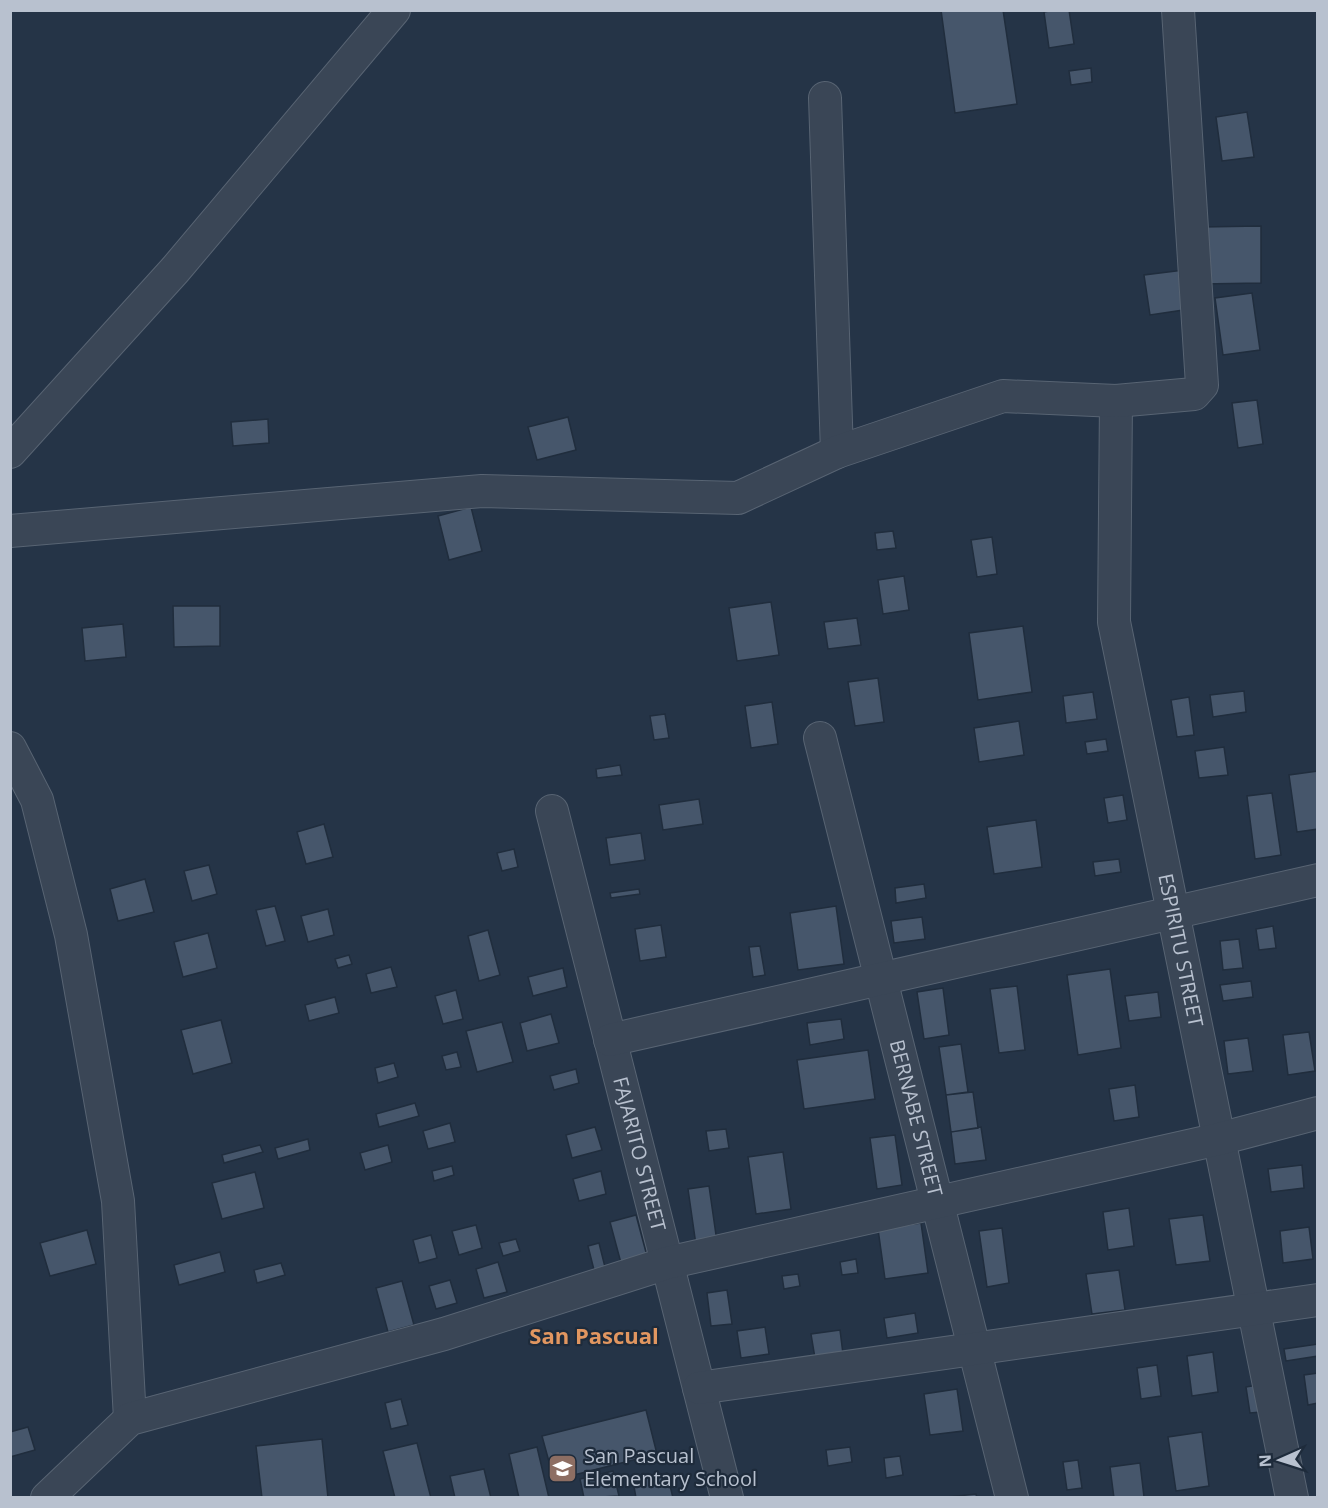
<svg xmlns="http://www.w3.org/2000/svg" width="1328" height="1508" font-family="'Open Sans',sans-serif">
<style>
.building{fill:#46566b;stroke:#202d3d;stroke-width:1.5}
.lines{fill:none;stroke-linecap:round;stroke-linejoin:round}
.street-casing{stroke:#586473;stroke-width:34}
.street{stroke:#3a4656;stroke-width:32}
.labels{text-anchor:middle;stroke-width:4.5;stroke-linejoin:round;paint-order:stroke}
.street-label{font-size:20px;fill:#b8c1cf;stroke:#1e2b3b}
.poi-label{font-size:20px;fill:#b8c1cf;stroke:#1e2b3b;text-anchor:start}
.quarter-label{font-size:22px;font-weight:bold;fill:#e19660;stroke:#1e2b3b}
</style>
<rect width="100%" height="100%" fill="#253447"/>
<path class="building" d="M 941,10 L 1003,10 L 1017,104 L 955,113 Z
M 1054,10 L 1069,10 L 1074,44 L 1049,48 L 1044,12 Z
M 1091,68 L 1092,82 L 1071,85 L 1069,71 Z
M 1247,112 L 1254,157 L 1222,161 L 1216,117 Z
M 1261,226 L 1261,283 L 1201,284 L 1201,227 Z
M 1184,270 L 1190,309 L 1150,315 L 1144,275 Z
M 1252,293 L 1260,350 L 1223,355 L 1215,298 Z
M 1257,400 L 1263,444 L 1238,448 L 1232,403 Z
M 568,417 L 576,450 L 537,460 L 528,427 Z
M 268,419 L 269,443 L 233,446 L 231,422 Z
M 471,507 L 482,551 L 449,560 L 438,516 Z
M 893,531 L 896,548 L 877,550 L 875,533 Z
M 992,537 L 997,574 L 977,577 L 971,540 Z
M 904,576 L 909,610 L 883,614 L 878,580 Z
M 771,602 L 779,655 L 737,661 L 729,608 Z
M 173,606 L 220,606 L 220,646 L 174,647 Z
M 857,618 L 861,645 L 828,649 L 824,622 Z
M 123,624 L 126,657 L 85,661 L 82,628 Z
M 1023,626 L 1032,692 L 978,700 L 969,633 Z
M 878,678 L 884,722 L 855,726 L 848,682 Z
M 1244,691 L 1246,712 L 1213,717 L 1210,695 Z
M 1093,692 L 1097,719 L 1066,723 L 1063,696 Z
M 1189,697 L 1194,735 L 1177,737 L 1171,700 Z
M 772,702 L 778,744 L 751,748 L 745,706 Z
M 665,714 L 669,738 L 654,740 L 650,716 Z
M 1019,721 L 1024,755 L 979,762 L 974,728 Z
M 1106,739 L 1108,751 L 1087,754 L 1085,742 Z
M 1224,747 L 1228,775 L 1199,778 L 1195,751 Z
M 620,765 L 622,775 L 597,778 L 596,769 Z
M 1318,771 L 1318,829 L 1297,832 L 1289,775 Z
M 1272,793 L 1281,855 L 1255,859 L 1247,796 Z
M 1123,795 L 1127,820 L 1108,823 L 1104,798 Z
M 699,799 L 703,824 L 663,830 L 659,805 Z
M 1036,820 L 1042,867 L 994,874 L 987,827 Z
M 324,824 L 333,857 L 306,864 L 297,832 Z
M 641,833 L 645,860 L 610,865 L 606,838 Z
M 514,849 L 518,867 L 502,871 L 497,853 Z
M 1119,859 L 1121,872 L 1095,876 L 1093,862 Z
M 209,865 L 217,894 L 192,901 L 184,871 Z
M 145,879 L 154,912 L 118,921 L 110,889 Z
M 924,884 L 926,898 L 896,903 L 895,888 Z
M 639,889 L 640,894 L 611,898 L 610,893 Z
M 275,906 L 285,941 L 266,946 L 256,910 Z
M 836,906 L 844,964 L 798,970 L 790,913 Z
M 328,909 L 334,935 L 308,942 L 301,916 Z
M 922,917 L 925,939 L 894,943 L 891,921 Z
M 661,925 L 666,957 L 640,961 L 635,929 Z
M 1273,926 L 1276,948 L 1259,950 L 1256,929 Z
M 488,930 L 500,975 L 479,981 L 468,936 Z
M 208,933 L 217,968 L 183,977 L 174,942 Z
M 1239,939 L 1243,968 L 1223,970 L 1220,941 Z
M 760,946 L 765,975 L 753,977 L 749,947 Z
M 349,955 L 352,964 L 338,968 L 335,959 Z
M 391,967 L 397,987 L 371,993 L 366,974 Z
M 563,968 L 567,987 L 533,996 L 528,977 Z
M 1110,969 L 1121,1048 L 1078,1055 L 1067,975 Z
M 1251,981 L 1253,997 L 1223,1001 L 1220,985 Z
M 1017,986 L 1025,1050 L 999,1053 L 990,989 Z
M 943,988 L 949,1035 L 924,1039 L 917,992 Z
M 456,990 L 463,1019 L 443,1024 L 435,996 Z
M 1158,992 L 1161,1017 L 1129,1021 L 1125,996 Z
M 335,997 L 339,1013 L 309,1021 L 305,1005 Z
M 551,1014 L 559,1043 L 527,1051 L 520,1023 Z
M 841,1019 L 844,1039 L 810,1045 L 807,1023 Z
M 221,1020 L 232,1063 L 193,1074 L 181,1030 Z
M 502,1022 L 513,1062 L 477,1072 L 466,1031 Z
M 1309,1032 L 1315,1071 L 1288,1075 L 1283,1035 Z
M 1248,1038 L 1253,1071 L 1228,1074 L 1224,1041 Z
M 961,1044 L 968,1092 L 946,1095 L 939,1047 Z
M 868,1050 L 875,1099 L 804,1109 L 797,1060 Z
M 457,1052 L 461,1067 L 446,1070 L 442,1056 Z
M 394,1063 L 398,1077 L 378,1083 L 375,1068 Z
M 576,1069 L 579,1083 L 554,1090 L 550,1076 Z
M 1135,1085 L 1139,1117 L 1114,1121 L 1109,1089 Z
M 973,1092 L 978,1128 L 951,1132 L 946,1095 Z
M 415,1103 L 419,1116 L 379,1127 L 376,1114 Z
M 450,1123 L 455,1142 L 428,1149 L 423,1131 Z
M 595,1127 L 602,1150 L 572,1158 L 566,1135 Z
M 981,1127 L 986,1160 L 955,1164 L 951,1132 Z
M 726,1129 L 729,1148 L 709,1151 L 706,1131 Z
M 895,1135 L 902,1185 L 877,1189 L 870,1138 Z
M 308,1139 L 310,1150 L 278,1159 L 275,1148 Z
M 260,1145 L 263,1152 L 224,1163 L 222,1155 Z
M 388,1145 L 392,1162 L 365,1170 L 360,1153 Z
M 783,1152 L 791,1209 L 756,1214 L 748,1157 Z
M 1302,1165 L 1304,1188 L 1271,1192 L 1268,1169 Z
M 452,1166 L 454,1175 L 434,1181 L 432,1171 Z
M 601,1171 L 606,1194 L 579,1201 L 573,1179 Z
M 255,1172 L 264,1208 L 222,1219 L 212,1183 Z
M 709,1186 L 717,1242 L 696,1245 L 688,1189 Z
M 1129,1208 L 1134,1246 L 1108,1250 L 1103,1212 Z
M 636,1215 L 647,1256 L 621,1263 L 610,1222 Z
M 1203,1215 L 1210,1261 L 1176,1265 L 1169,1219 Z
M 921,1223 L 928,1273 L 885,1279 L 878,1229 Z
M 476,1225 L 482,1248 L 459,1255 L 452,1231 Z
M 1309,1227 L 1313,1259 L 1283,1263 L 1280,1231 Z
M 1002,1228 L 1009,1283 L 987,1287 L 979,1231 Z
M 87,1230 L 96,1264 L 50,1276 L 40,1243 Z
M 431,1235 L 437,1258 L 419,1263 L 413,1240 Z
M 516,1239 L 520,1251 L 503,1256 L 499,1243 Z
M 599,1243 L 605,1267 L 594,1270 L 588,1246 Z
M 220,1252 L 225,1272 L 179,1285 L 174,1265 Z
M 856,1259 L 858,1273 L 842,1275 L 840,1262 Z
M 498,1262 L 507,1292 L 484,1298 L 476,1269 Z
M 281,1263 L 285,1275 L 257,1283 L 254,1270 Z
M 1119,1270 L 1125,1310 L 1092,1314 L 1086,1274 Z
M 798,1274 L 800,1286 L 784,1289 L 782,1276 Z
M 450,1280 L 457,1303 L 436,1309 L 429,1286 Z
M 402,1281 L 414,1325 L 388,1332 L 376,1288 Z
M 727,1290 L 732,1324 L 711,1326 L 707,1293 Z
M 915,1313 L 918,1333 L 887,1338 L 884,1318 Z
M 765,1327 L 769,1354 L 741,1358 L 737,1331 Z
M 840,1330 L 843,1354 L 815,1358 L 811,1334 Z
M 1318,1344 L 1318,1356 L 1286,1361 L 1284,1349 Z
M 1213,1352 L 1218,1392 L 1192,1396 L 1187,1356 Z
M 1157,1365 L 1161,1396 L 1141,1399 L 1137,1368 Z
M 1318,1373 L 1318,1403 L 1308,1405 L 1304,1375 Z
M 1257,1385 L 1261,1412 L 1250,1413 L 1246,1387 Z
M 957,1389 L 963,1431 L 930,1435 L 924,1394 Z
M 401,1399 L 408,1425 L 391,1429 L 385,1403 Z
M 646,1410 L 657,1454 L 554,1480 L 542,1436 Z
M 28,1427 L 35,1450 L 10,1457 L 10,1432 Z
M 1202,1432 L 1209,1486 L 1176,1491 L 1168,1437 Z
M 322,1439 L 328,1498 L 262,1498 L 256,1446 Z
M 417,1443 L 431,1498 L 395,1498 L 383,1451 Z
M 537,1447 L 549,1498 L 519,1498 L 509,1454 Z
M 850,1447 L 852,1462 L 828,1466 L 826,1450 Z
M 900,1456 L 903,1475 L 886,1478 L 884,1458 Z
M 1078,1460 L 1082,1488 L 1067,1490 L 1063,1462 Z
M 1140,1463 L 1144,1497 L 1114,1498 L 1110,1467 Z
M 484,1469 L 491,1498 L 455,1498 L 450,1476 Z
M 613,1471 L 619,1496 L 584,1498 L 580,1479 Z
M 667,1473 L 673,1498 L 636,1498 L 633,1481 Z
M 976,1494 L 977,1498 L 948,1498 L 948,1497 Z"/>
<g class="lines">
<defs>
<g id="street">
<path d="M 825,98 L 837,452"/>
<path id="s1" d="M 1116,401 L 1114,622 L 1292,1498"/>
<path d="M 10,452 L 175,270 L 394,10"/>
<path d="M 10,531 L 482,491 L 738,498 L 837,452 L 1003,396 L 1116,401 L 1194,394 L 1202,385 L 1178,10"/>
<path id="s2" d="M 820,738 L 1012,1498"/>
<path d="M 10,748 L 37,800 L 71,935 L 118,1201 L 130,1419"/>
<path id="s3" d="M 552,811 L 727,1498"/>
<path d="M 610,1040 L 1318,880"/>
<path d="M 699,1388 L 1318,1300"/>
<path d="M 47,1498 L 130,1419 L 444,1334 L 667,1263 L 1219,1139 L 1318,1113"/>
</g>
</defs>
<use href="#street" class="street-casing"/>
<use href="#street" class="street"/>
</g>
<defs>
<symbol id="school-square" viewBox="-11 -11 22 22"><rect x="-9" y="-9" width="18" height="18" rx="4" fill="#8d6e63" stroke="#1e2b3b"/><path d="M0-5L7-2L0 1L-7-2ZM-4 1L0 2.5L4 1V4Q0 6-4 4Z" fill="#fff"/></symbol>
</defs>
<g fill-rule="evenodd">
<use href="#school-square" x="546" y="1452" width="33" height="33"/>
</g>
<g class="labels">
<g class="street-label">
<text dy="7" stroke="none"><textPath href="#s1" startOffset="556">ESPIRITU STREET</textPath></text>
<text dy="7" stroke="none"><textPath href="#s2" startOffset="392">BERNABE STREET</textPath></text>
<text dy="7" stroke="none"><textPath href="#s3" startOffset="354">FAJARITO STREET</textPath></text>
</g>
<g class="poi-label">
<text x="584" y="1463">San Pascual<tspan x="584" dy="23">Elementary School</tspan></text>
</g>
<g class="quarter-label">
<text x="594" y="1344">San Pascual</text>
</g>
</g>
<rect width="1328" height="1508" fill="none" stroke="#b8c1cf" stroke-width="24"/>
<g transform="translate(1280 1460) rotate(267)" stroke="#1e2b3b" stroke-width="4.5" paint-order="stroke">
<path d="M0-4.5L10 22L0 15L-10 22Z" fill="#b8c1cf"/>
<text y="-9" font-size="16" font-weight="bold" text-anchor="middle" fill="#b8c1cf">N</text>
</g>
</svg>
